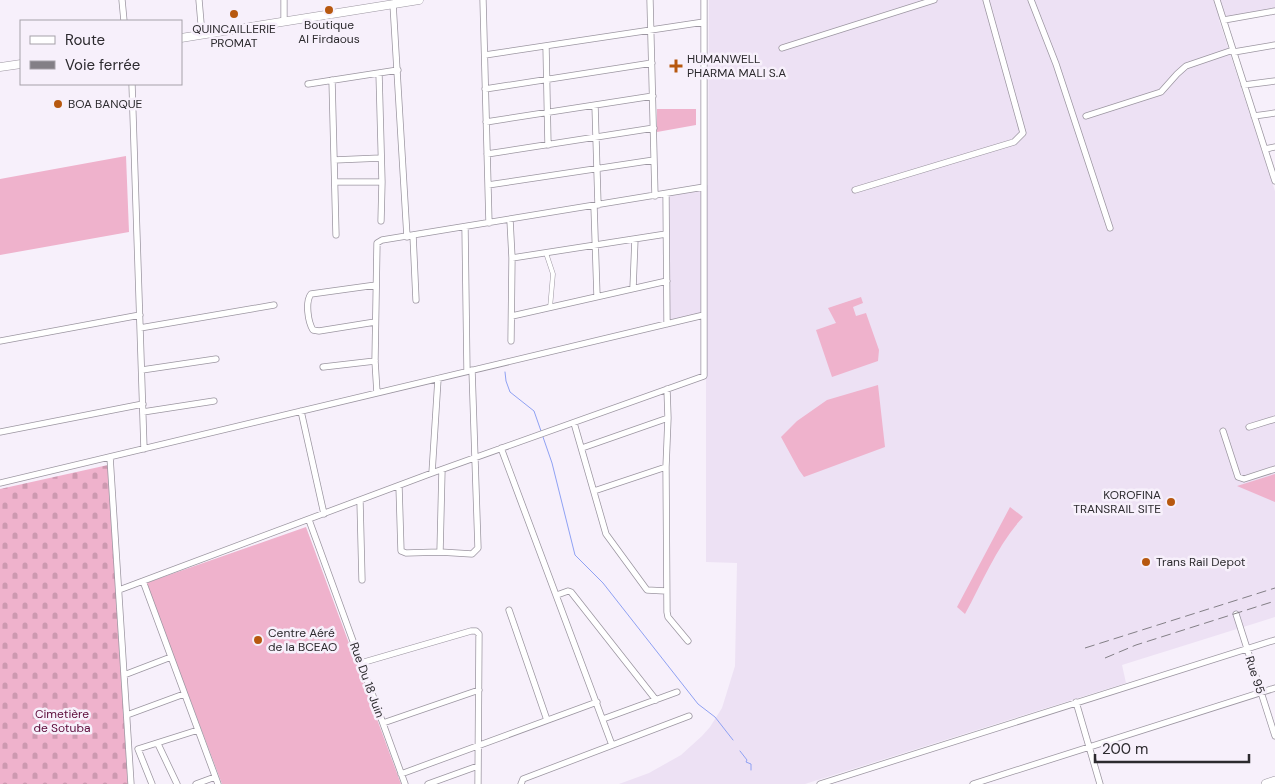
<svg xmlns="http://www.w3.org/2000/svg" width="1275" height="784" font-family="'DM Sans',sans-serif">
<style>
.built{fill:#ede1f4}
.cemetery{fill:url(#cemetery-stones)}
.garden{fill:#efb2cc}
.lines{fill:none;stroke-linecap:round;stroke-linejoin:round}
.stream{stroke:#8fa1f3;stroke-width:1}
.pedestrian-casing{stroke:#9c96a1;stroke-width:5}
.minor-casing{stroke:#9c96a1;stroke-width:7}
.secondary-casing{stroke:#9c96a1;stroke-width:9}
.primary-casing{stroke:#9c96a1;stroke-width:10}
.pedestrian{stroke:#fff;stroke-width:4}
.minor{stroke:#fff;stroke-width:5.5}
.secondary{stroke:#fff;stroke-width:8}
.primary{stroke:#fff;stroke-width:9}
.rail{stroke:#837f86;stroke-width:1;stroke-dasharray:10 5;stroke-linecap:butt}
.poi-dot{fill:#b7580f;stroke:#f7f0fb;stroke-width:2}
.labels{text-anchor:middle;stroke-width:5;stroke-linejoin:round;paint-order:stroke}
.poi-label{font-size:12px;fill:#2c2a2e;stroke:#f7f0fb;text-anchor:start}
.street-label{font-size:12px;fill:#2c2a2e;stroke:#f7f0fb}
.park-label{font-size:12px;fill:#5c0a39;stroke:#f7f0fb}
</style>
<defs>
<pattern id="cemetery-stones" width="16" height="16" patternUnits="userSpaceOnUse" patternTransform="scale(1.25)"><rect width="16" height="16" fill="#efb2cc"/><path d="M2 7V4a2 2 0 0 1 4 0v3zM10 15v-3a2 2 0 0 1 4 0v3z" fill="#cd99b0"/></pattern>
</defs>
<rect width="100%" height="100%" fill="#f7f0fb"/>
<path class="built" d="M 709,0 L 1275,0 L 1275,11 L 1219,20 L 1275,191 L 1275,617 L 1122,665 L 1126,683 L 805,784 L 619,784 L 649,773 L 681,755 L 702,736 L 710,727 L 722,708 L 735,666 L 737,563 L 706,562 L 706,316 L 667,325 L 667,192 L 708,185 Z"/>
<path class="cemetery" d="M 108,465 L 128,784 L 0,784 L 0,489 Z"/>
<path class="garden" d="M 657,109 L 696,109 L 696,125 L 657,132 Z
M 126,156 L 129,232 L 0,255 L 0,179 Z
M 861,297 L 863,303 L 853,307 L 856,316 L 866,313 L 879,350 L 878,361 L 832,377 L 816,330 L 836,323 L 828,308 Z
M 878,385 L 885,447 L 804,477 L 799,470 L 781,437 L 797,421 L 827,400 Z
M 1275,474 L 1275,502 L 1237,486 Z
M 1010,507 L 1023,517 C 998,544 983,581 965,614 L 957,607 Z
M 306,527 L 401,784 L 222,784 L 146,583 Z"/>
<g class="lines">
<path class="stream" d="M 505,372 L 506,381 L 510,392 L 534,411 L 541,431
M 543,437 L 552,463 L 575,555 L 603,583 L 698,704 L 715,717 L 733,740
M 740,751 L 747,760 L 746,762 L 751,764 L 751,770"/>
<defs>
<path id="pedestrian" d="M 546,253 L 553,274 L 550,308"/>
<path id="minor" d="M 122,0 L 124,21
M 199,0 L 202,35
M 284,0 L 284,22
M 483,0 L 489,223
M 650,0 L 655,196
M 1031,0 L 1056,64 L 1110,228
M 1217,0 L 1275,181
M 393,4 L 407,237
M 1224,20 L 1275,11
M 546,46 L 548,145
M 782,48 L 934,0
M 1234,52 L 1275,45
M 485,55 L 704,22
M 379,73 L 382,182 L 381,221
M 332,80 L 336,235
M 132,84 L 144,449
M 308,84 L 398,70
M 1244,85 L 1275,81
M 485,89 L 652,63
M 595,105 L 598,205
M 1086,116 L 1161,92 L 1177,74 L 1186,66 L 1233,50
M 1254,116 L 1275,113
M 486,122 L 653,96
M 1265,149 L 1275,147
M 487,154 L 654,128
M 334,160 L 381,158
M 335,182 L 382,182
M 488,185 L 654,160
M 855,190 L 1014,142 L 1023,133 L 986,0
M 666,194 L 667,324
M 594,206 L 597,296
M 510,220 L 512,258 L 511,341
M 465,227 L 467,371
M 413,235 L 416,300
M 512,258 L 666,234
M 633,288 L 635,239
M 512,316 L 667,281
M 375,322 L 319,331 L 313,330 C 308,322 305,302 311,294 L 376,285
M 140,328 L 274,305
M 0,341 L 140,315
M 323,367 L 375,361
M 142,370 L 216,359
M 377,393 L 375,361 L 377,243 L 382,240 L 704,187
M 301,411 L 324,514
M 143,412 L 214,401
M 574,423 L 606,534 L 647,590 L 666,591
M 1249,427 L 1275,419
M 1223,431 L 1238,477 L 1244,479 L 1275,469
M 0,432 L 143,404
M 501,448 L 612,745
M 582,448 L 668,418 L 667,389
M 110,457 L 131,784
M 666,467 L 667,612 L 668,617 L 688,641
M 432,473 L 438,379
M 0,483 L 704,315
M 399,486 L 401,551 L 406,553 L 440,552 L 472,554 L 478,548 L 472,370
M 594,491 L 666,467 L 668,418
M 360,501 L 362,580
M 309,520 L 405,784
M 440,552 L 442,470
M 143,581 L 218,784
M 119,590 L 432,473 L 704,376 L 704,0
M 557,595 L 568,591 L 571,592 L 656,700
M 509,610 L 547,720
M 1236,614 L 1275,736
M 361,663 L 471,631 L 476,631 L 479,634 L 478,784
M 124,675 L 171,657
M 1076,702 L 1100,784
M 127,715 L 184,694
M 603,719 L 677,692
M 383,723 L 479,690
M 158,744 L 177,784
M 401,774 L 597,702
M 152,784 L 138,749 L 198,730
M 196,784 L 215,777
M 428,784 L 478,766
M 521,784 L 523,779 L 689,716
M 820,784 L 1275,640
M 973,784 L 1275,688"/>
<path id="secondary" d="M 181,38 L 419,0
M 0,67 L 21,64"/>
<path id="primary" d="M 1266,784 L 1275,781"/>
</defs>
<use href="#pedestrian" class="pedestrian-casing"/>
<use href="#minor" class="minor-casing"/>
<use href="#secondary" class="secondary-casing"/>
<use href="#primary" class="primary-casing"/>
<use href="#pedestrian" class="pedestrian"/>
<use href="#minor" class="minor"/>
<use href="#secondary" class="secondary"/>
<use href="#primary" class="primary"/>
<path class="rail" d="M 1085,648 L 1275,588
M 1105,658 L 1136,645 L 1275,601"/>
</g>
<g class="poi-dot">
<circle cx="329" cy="10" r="5"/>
<circle cx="234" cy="14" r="5"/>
<path d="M673.5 58.5h5v5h5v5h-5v5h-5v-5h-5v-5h5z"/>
<circle cx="58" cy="104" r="5"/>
<circle cx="1171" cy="502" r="5"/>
<circle cx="1146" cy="562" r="5"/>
<circle cx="258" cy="640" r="5"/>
</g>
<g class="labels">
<g class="poi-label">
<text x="329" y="29" text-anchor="middle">Boutique<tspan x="329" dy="14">Al Firdaous</tspan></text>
<text x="234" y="33" text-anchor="middle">QUINCAILLERIE<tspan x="234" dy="14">PROMAT</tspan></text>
<text x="687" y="63">HUMANWELL<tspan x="687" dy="14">PHARMA MALI S.A</tspan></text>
<text x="68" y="108">BOA BANQUE</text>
<text x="1161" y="499" text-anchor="end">KOROFINA<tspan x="1161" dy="14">TRANSRAIL SITE</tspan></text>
<text x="1156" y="566">Trans Rail Depot</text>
<text x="268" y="637">Centre Aéré<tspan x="268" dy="14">de la BCEAO</tspan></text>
</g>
<g class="street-label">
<text transform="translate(1255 675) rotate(72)" y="4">Rue 95</text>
<text transform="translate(367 680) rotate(70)" y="4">Rue Du 18 Juin</text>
</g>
<g class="park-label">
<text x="62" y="718">Cimetière<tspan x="62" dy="14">de Sotuba</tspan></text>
</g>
</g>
<rect x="20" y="20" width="162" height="65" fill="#f7f0fb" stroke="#a6a1a9"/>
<rect x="30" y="36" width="25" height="8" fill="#ffffff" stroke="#a6a1a9"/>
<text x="65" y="45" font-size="15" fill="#2c2a2e">Route</text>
<rect x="30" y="61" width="25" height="8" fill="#837f86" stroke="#a6a1a9"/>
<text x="65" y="70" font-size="15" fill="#2c2a2e">Voie ferrée</text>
<path d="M1095 754v8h154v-8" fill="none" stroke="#2c2a2e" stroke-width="2.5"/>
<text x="1102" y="754" font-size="15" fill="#2c2a2e" stroke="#f7f0fb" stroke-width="4" paint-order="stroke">200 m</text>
</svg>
